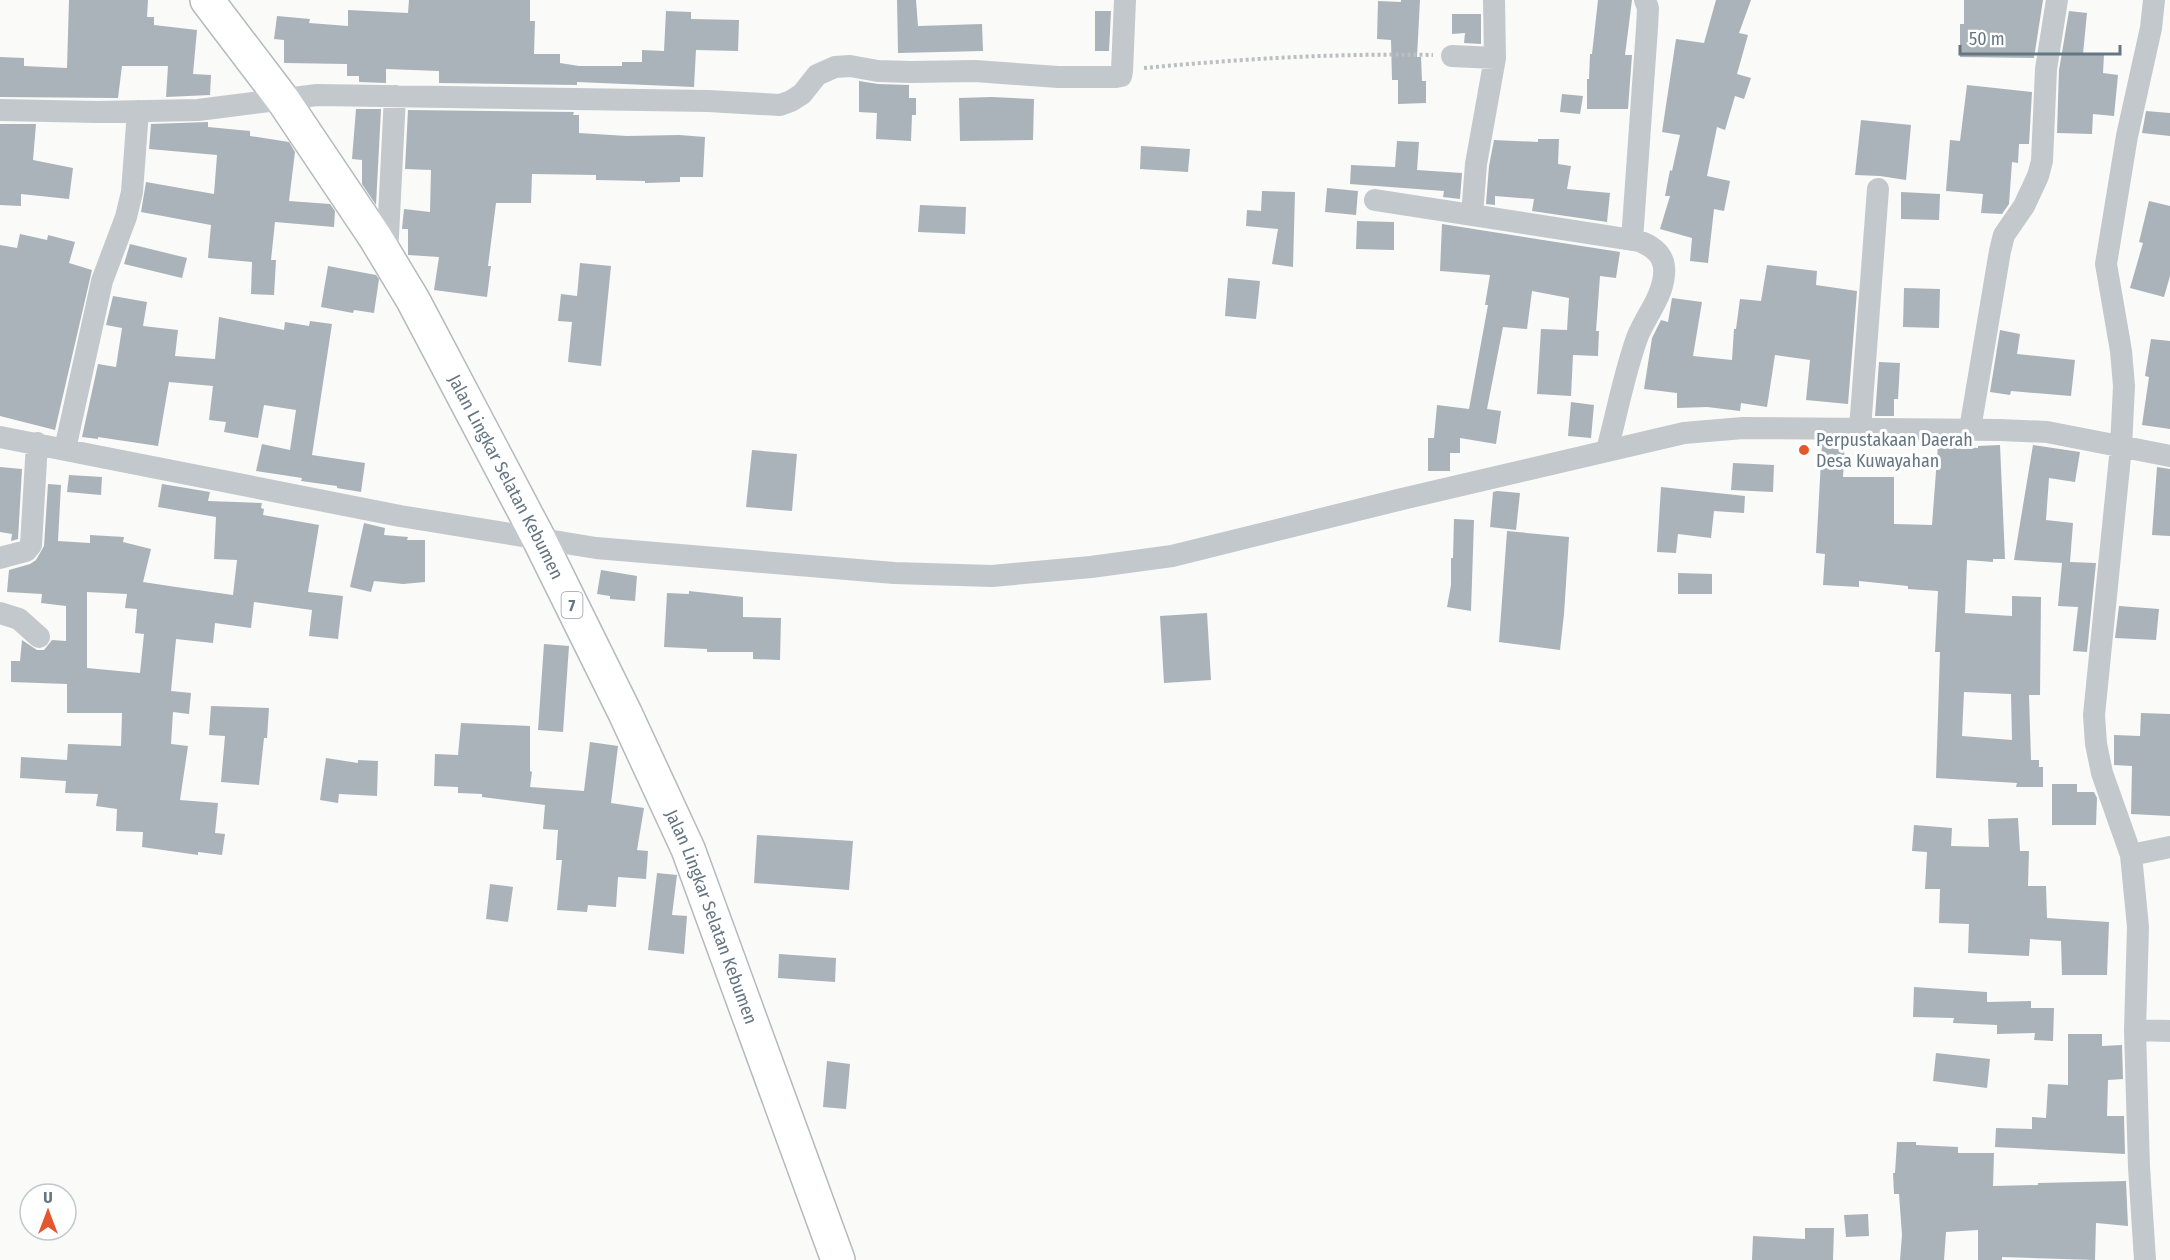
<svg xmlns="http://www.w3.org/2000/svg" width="2170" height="1260" font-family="'Fira Sans Condensed',sans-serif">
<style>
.building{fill:#aab3b9;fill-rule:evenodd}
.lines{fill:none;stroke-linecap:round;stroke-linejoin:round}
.highway-casing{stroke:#b4b9bd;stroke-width:36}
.path{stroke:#bbbfc2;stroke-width:4;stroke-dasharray:3 3;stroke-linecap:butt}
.street{stroke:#c3c8cc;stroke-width:22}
.highway{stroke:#fff;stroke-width:33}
.poi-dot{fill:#e4572e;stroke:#fff;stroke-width:2}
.labels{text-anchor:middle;stroke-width:6;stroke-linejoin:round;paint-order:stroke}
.shield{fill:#fff;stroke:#939fa8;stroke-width:1.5}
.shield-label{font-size:16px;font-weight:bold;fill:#657683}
.poi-label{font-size:18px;fill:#657683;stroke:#fff;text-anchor:start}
.street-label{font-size:18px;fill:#657683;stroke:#fff}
</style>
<rect width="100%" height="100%" fill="#fafaf8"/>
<path class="building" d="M 69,0 L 148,0 L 147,17 L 154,17 L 154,25 L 197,30 L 193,74 L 211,75 L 210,95 L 166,97 L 168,66 L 122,66 L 118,98 L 0,97 L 0,57 L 24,58 L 24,66 L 67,68 Z
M 409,0 L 530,0 L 530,21 L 535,21 L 534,54 L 560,54 L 560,63 L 579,66 L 622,66 L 622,62 L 642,62 L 642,50 L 664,51 L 666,11 L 691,12 L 691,19 L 739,20 L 738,51 L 696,50 L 694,87 L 577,82 L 577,85 L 439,83 L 439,71 L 386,69 L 386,83 L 359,82 L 359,76 L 347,76 L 347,64 L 284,63 L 284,40 L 274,39 L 277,16 L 310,19 L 309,23 L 348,26 L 348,10 L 408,13 Z
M 897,0 L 916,0 L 918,26 L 982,24 L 983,51 L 898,53 Z
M 1401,0 L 1420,0 L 1417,57 L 1421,57 L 1422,81 L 1426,81 L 1426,103 L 1398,104 L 1398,80 L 1392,80 L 1391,40 L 1377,39 L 1378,1 L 1401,2 Z
M 1598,0 L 1632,0 L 1625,55 L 1632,55 L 1628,109 L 1587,109 L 1587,79 L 1589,79 L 1590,54 L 1592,54 Z
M 1716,0 L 1751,0 L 1739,33 L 1748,35 L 1737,74 L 1751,78 L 1744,99 L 1735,96 L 1725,130 L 1717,127 L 1707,176 L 1730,181 L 1724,211 L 1714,209 L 1708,263 L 1690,261 L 1692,238 L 1660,229 L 1670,196 L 1665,196 L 1670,170 L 1672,171 L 1680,135 L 1662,132 L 1676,39 L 1704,43 Z
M 1964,0 L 2043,0 L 2034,58 L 1960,57 L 1960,24 L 1964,24 Z
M 1095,11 L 1111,11 L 1109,51 L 1095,51 Z
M 2069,11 L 2087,13 L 2083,54 L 2104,54 L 2103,73 L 2118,75 L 2114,116 L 2093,114 L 2092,134 L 2057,133 L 2059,70 Z
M 1452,14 L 1481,14 L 1481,44 L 1464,43 L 1465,33 L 1452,34 Z
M 859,81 L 878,84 L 909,85 L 909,98 L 916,98 L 916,115 L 912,115 L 911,141 L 876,139 L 877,113 L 859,112 Z
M 1967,85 L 2032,92 L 2029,144 L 2019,144 L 2018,163 L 2012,162 L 2009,204 L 2002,214 L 1981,213 L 1983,194 L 1946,191 L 1950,140 L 1960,141 Z
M 1562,94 L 1583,96 L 1580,114 L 1560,112 Z
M 992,97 L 1034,99 L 1033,140 L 960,141 L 959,98 Z
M 356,109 L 381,109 L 376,205 L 362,184 L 362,160 L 352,159 Z
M 408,110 L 574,112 L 573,115 L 579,115 L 579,133 L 627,136 L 679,135 L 705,137 L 703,177 L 680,177 L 680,182 L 645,183 L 645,181 L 596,180 L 596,175 L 532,174 L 531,203 L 496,203 L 488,266 L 491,266 L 487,297 L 434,290 L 439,257 L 408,255 L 408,229 L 402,229 L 404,209 L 430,212 L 431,170 L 405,169 Z
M 2146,111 L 2170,113 L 2170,136 L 2142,133 Z
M 1861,120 L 1911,125 L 1906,180 L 1880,176 L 1855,175 Z
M 208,122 L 208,127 L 250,131 L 250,136 L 289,142 L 295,152 L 289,201 L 330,204 L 335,211 L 334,227 L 275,222 L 271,260 L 276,260 L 274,295 L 251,294 L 252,262 L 208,258 L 211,225 L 141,212 L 146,182 L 214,194 L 217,155 L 149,149 L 151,124 Z
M 0,124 L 36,124 L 33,160 L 73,168 L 69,199 L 21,194 L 21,206 L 0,205 Z
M 1538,139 L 1559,139 L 1558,164 L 1571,166 L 1567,189 L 1610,193 L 1607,222 L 1532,211 L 1534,199 L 1495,196 L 1495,205 L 1486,204 L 1489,166 L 1494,140 L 1538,142 Z
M 1397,141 L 1419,142 L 1417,170 L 1462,173 L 1460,199 L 1443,197 L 1444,191 L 1350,184 L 1351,165 L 1395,167 Z
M 1141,146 L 1190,149 L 1188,172 L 1140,169 Z
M 1327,188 L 1358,191 L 1356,215 L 1325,212 Z
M 1262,191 L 1295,192 L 1293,267 L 1272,264 L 1278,229 L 1246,226 L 1247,210 L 1261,211 Z
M 1901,192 L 1940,194 L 1939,220 L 1901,219 Z
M 2149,201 L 2170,206 L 2170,276 L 2164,297 L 2130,288 L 2143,243 L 2139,242 Z
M 920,205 L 966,207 L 965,234 L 918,232 Z
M 1357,221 L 1394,222 L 1394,250 L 1356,249 Z
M 1442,224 L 1620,252 L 1616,278 L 1600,276 L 1596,331 L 1599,331 L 1598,356 L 1573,355 L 1571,396 L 1537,394 L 1541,329 L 1567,330 L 1569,298 L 1532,291 L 1527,329 L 1503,327 L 1487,409 L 1501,411 L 1496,444 L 1460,438 L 1460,453 L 1450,453 L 1450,471 L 1428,471 L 1428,438 L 1434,438 L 1437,405 L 1469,409 L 1488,305 L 1485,305 L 1490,275 L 1440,271 Z
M 20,234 L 47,240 L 48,235 L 75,242 L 69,263 L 92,270 L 55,430 L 0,416 L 0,245 L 17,248 Z
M 130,244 L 187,258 L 182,278 L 124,264 Z
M 580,263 L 611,266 L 601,366 L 568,362 L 572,322 L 558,321 L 561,294 L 577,296 Z
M 1767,265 L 1817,271 L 1816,285 L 1857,291 L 1848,404 L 1806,400 L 1810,360 L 1775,355 L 1767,407 L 1741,403 L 1740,411 L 1707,407 L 1677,408 L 1677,393 L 1644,389 L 1652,338 L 1661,320 L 1668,322 L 1672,298 L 1702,302 L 1693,356 L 1732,360 L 1734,329 L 1736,329 L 1740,299 L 1761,301 Z
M 328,266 L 376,275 L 379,279 L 374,313 L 354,310 L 353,313 L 321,307 Z
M 1228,278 L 1260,281 L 1256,319 L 1225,316 Z
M 1904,288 L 1940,289 L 1939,328 L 1903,327 Z
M 113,296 L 147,302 L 143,326 L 178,330 L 175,356 L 215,359 L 219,317 L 284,330 L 285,322 L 309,326 L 310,321 L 332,324 L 312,455 L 365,463 L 361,492 L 337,488 L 337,486 L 301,481 L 302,478 L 256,471 L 262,444 L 290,450 L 296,410 L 264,405 L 258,438 L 224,432 L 226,422 L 209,420 L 213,386 L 169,382 L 158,446 L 98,437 L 98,439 L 82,437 L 98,364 L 116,367 L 122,328 L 106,325 Z
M 2000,330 L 2020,334 L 2017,354 L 2075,360 L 2071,396 L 2011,391 L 2010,395 L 1990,392 Z
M 2151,339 L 2170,341 L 2170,429 L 2142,425 L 2149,377 L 2145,376 Z
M 1879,362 L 1900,363 L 1898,399 L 1894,399 L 1894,416 L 1875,416 Z
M 1571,402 L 1594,405 L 1591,438 L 1568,436 Z
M 1822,442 L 1845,442 L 1843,477 L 1894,477 L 1894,524 L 1932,525 L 1938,445 L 1978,448 L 1978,446 L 2000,445 L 2005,559 L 1993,559 L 1993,562 L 1967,560 L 1965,613 L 2012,616 L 2012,596 L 2041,597 L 2040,695 L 2029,695 L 2031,760 L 2039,760 L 2039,767 L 2043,767 L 2043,787 L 2016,787 L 2017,783 L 1936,778 L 1940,652 L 1935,652 L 1938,591 L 1908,589 L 1908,586 L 1859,581 L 1859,587 L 1823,585 L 1825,554 L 1816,553 ZM 1964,692 L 2011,694 L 2012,740 L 1962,736 Z
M 2033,445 L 2080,452 L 2075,482 L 2049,478 L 2046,520 L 2073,523 L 2070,562 L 2096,563 L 2087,652 L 2073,651 L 2078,607 L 2058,606 L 2062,563 L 2014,560 Z
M 752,450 L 797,454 L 792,511 L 746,507 Z
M 1733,463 L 1774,465 L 1773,492 L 1731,490 Z
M 0,467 L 22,469 L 18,539 L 11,541 L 12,534 L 0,532 Z
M 2157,467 L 2170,469 L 2170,536 L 2152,535 Z
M 69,475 L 102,477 L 101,495 L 67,492 Z
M 48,484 L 61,485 L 58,541 L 90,543 L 90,535 L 124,537 L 123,542 L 151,549 L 143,582 L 176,587 L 233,595 L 237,560 L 214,559 L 216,517 L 158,507 L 162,484 L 210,492 L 208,501 L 262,503 L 261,508 L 264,509 L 263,515 L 319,525 L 308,592 L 343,596 L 338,639 L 309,636 L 312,610 L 254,602 L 251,628 L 215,623 L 213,643 L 176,639 L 171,691 L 191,693 L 189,714 L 173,712 L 171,744 L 188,746 L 180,800 L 218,803 L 215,833 L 225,834 L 222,855 L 198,852 L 198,855 L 142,847 L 143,832 L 116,831 L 117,809 L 96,806 L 98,794 L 65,793 L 66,781 L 20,778 L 21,757 L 67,760 L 68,744 L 121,746 L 122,713 L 67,713 L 67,684 L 11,682 L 11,661 L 20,661 L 22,640 L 37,650 L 44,650 L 52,640 L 66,641 L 66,606 L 41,603 L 42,594 L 7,592 L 9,570 L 30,564 L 36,560 L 44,546 ZM 87,592 L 127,594 L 125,608 L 137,609 L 135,633 L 144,634 L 140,673 L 87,668 Z
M 1661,487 L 1745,496 L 1744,513 L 1714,511 L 1711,538 L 1678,534 L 1676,553 L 1657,552 Z
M 1497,491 L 1520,493 L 1516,530 L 1490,527 L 1493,492 Z
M 1454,519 L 1474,520 L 1471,611 L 1447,607 L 1451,585 L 1451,558 L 1453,558 Z
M 364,523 L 385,528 L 384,535 L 408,537 L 407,540 L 425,540 L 425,582 L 403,584 L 374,581 L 371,592 L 350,587 Z
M 1507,531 L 1569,537 L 1564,614 L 1560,650 L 1499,642 Z
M 601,570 L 637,576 L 635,601 L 610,599 L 610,596 L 597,594 Z
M 1678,573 L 1712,574 L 1712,594 L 1678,594 Z
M 689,591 L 743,597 L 743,617 L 781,618 L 780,660 L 753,659 L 753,652 L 707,652 L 707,649 L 664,647 L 667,593 L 689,594 Z
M 2119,606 L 2159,609 L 2156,640 L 2115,638 Z
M 1207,613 L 1211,680 L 1164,683 L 1160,616 Z
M 544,644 L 569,646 L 563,732 L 538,730 Z
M 211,706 L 269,708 L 267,738 L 264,738 L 259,785 L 221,782 L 225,736 L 209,735 Z
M 2141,713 L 2170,714 L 2170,816 L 2131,814 L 2132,766 L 2114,765 L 2114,735 L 2140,736 Z
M 461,723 L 530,726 L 530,771 L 532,772 L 530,787 L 584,791 L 590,742 L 618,746 L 611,803 L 644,808 L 637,850 L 648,851 L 646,879 L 618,877 L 616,907 L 588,905 L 587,912 L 557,910 L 562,860 L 556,860 L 558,830 L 543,829 L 545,805 L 482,797 L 482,794 L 458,793 L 458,787 L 434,786 L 435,754 L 458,755 Z
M 326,758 L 358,763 L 358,760 L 378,761 L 377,796 L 339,794 L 338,803 L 320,800 Z
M 2052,784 L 2077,784 L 2077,792 L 2094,792 L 2097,798 L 2096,825 L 2052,825 Z
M 2018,818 L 2020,851 L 2029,851 L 2028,886 L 2046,886 L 2047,918 L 2109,922 L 2107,975 L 2062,975 L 2061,941 L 2030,939 L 2029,956 L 1968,953 L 1969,924 L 1939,923 L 1940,889 L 1925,889 L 1927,852 L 1912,851 L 1914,825 L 1952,828 L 1951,846 L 1989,847 L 1988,819 Z
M 757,835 L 853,841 L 849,890 L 754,883 Z
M 657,873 L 677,875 L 672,915 L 687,916 L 684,954 L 648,950 Z
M 490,884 L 513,887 L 508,922 L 486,919 Z
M 779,954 L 836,958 L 835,982 L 778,978 Z
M 1914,987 L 1987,992 L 1987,1002 L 2031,1001 L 2031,1008 L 2054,1008 L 2053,1041 L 2034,1040 L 2035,1033 L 1997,1034 L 1997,1025 L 1953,1023 L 1954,1018 L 1913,1017 Z
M 2068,1034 L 2102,1034 L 2102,1046 L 2122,1045 L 2123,1079 L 2108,1080 L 2107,1116 L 2124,1116 L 2125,1154 L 1995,1147 L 1996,1128 L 2032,1129 L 2032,1117 L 2046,1118 L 2048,1084 L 2068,1085 Z
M 1936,1053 L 1990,1059 L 1987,1088 L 1933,1081 Z
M 827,1061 L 850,1064 L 846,1109 L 823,1107 Z
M 1897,1142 L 1916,1142 L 1916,1145 L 1958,1147 L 1958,1153 L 1994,1153 L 1993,1186 L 2038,1185 L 2038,1183 L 2126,1181 L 2128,1226 L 2096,1223 L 2095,1260 L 2002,1257 L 2002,1260 L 1978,1260 L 1978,1230 L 1946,1232 L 1944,1260 L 1900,1260 L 1902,1235 L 1899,1194 L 1894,1194 L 1893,1173 L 1895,1173 Z
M 1868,1214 L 1869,1236 L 1846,1237 L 1844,1215 Z
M 1805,1228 L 1834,1228 L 1833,1260 L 1752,1260 L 1753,1236 L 1805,1239 Z"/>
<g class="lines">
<defs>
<g id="highway">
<path id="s1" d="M 207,0 L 283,100 L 375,237 L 413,300 L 539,539 L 625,713 L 688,849 L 838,1260"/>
</g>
</defs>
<use href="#highway" class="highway-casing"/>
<path class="path" d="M 1144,68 C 1240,59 1336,53 1433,55"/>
<path class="street" d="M 1452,56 L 1495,58
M 0,110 L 97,112 L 198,110 L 317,95 L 708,101 L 780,105 L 791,101 L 802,94 L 817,75 L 835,67 L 850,66 L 878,71 L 911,72 L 975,71 L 1058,77 L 1116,77 L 1121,76 L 1122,71 L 1125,0
M 1375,200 L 1639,241 C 1655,247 1666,257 1664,275 C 1662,298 1645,317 1637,338 C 1624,374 1617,413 1607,450
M 1472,215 L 1476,164 L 1495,58 L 1494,0
M 1632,240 L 1647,28 L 1648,8 L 1645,0
M 387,256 L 395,96
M 1860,429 L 1878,189
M 1970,429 L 2000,251 L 2004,235 L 2024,206 L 2038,176 L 2042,161 L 2046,69 L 2057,0
M 0,437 L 400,516 L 596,548 L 894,573 L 992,576 L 1091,567 L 1172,556 L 1398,500 L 1684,433 L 1743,428 L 2000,430 L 2047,432 L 2170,456
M 65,449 L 102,281 L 126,217 L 132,192 L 138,111
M 0,558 L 26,551 L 31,545 L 37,443
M 0,613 L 19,619 L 39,637
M 2131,855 L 2170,847
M 2135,1030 L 2170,1031
M 2145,1260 L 2139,1167 L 2135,1030 L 2138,927 L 2131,855 L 2102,773 L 2096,744 L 2094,715 L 2121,447 L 2124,386 L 2121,351 L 2106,264 L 2127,136 L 2151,28 L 2154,0"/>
<use href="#highway" class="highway"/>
</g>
<circle class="poi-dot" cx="1804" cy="450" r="6"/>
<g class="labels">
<rect class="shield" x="561.5" y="592" width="21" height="26" rx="4.5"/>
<g class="shield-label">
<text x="572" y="611">7</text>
</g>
<g class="poi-label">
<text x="1816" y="446">Perpustakaan Daerah<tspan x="1816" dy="21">Desa Kuwayahan</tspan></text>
</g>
<g class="street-label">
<text dy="6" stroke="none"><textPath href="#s1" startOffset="564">Jalan Lingkar Selatan Kebumen</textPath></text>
<text dy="6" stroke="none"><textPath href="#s1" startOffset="1050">Jalan Lingkar Selatan Kebumen</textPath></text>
</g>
</g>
<g transform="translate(48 1212)"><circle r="28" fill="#ffffff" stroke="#c1c8cd" stroke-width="1.5"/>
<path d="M0-4.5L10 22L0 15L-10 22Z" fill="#e4572e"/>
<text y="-9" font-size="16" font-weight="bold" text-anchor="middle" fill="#657683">U</text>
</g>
<path d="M1960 45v9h160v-9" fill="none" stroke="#657683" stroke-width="3"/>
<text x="1969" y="45" font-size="18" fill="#657683" stroke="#ffffff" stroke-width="4.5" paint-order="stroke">50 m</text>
</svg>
